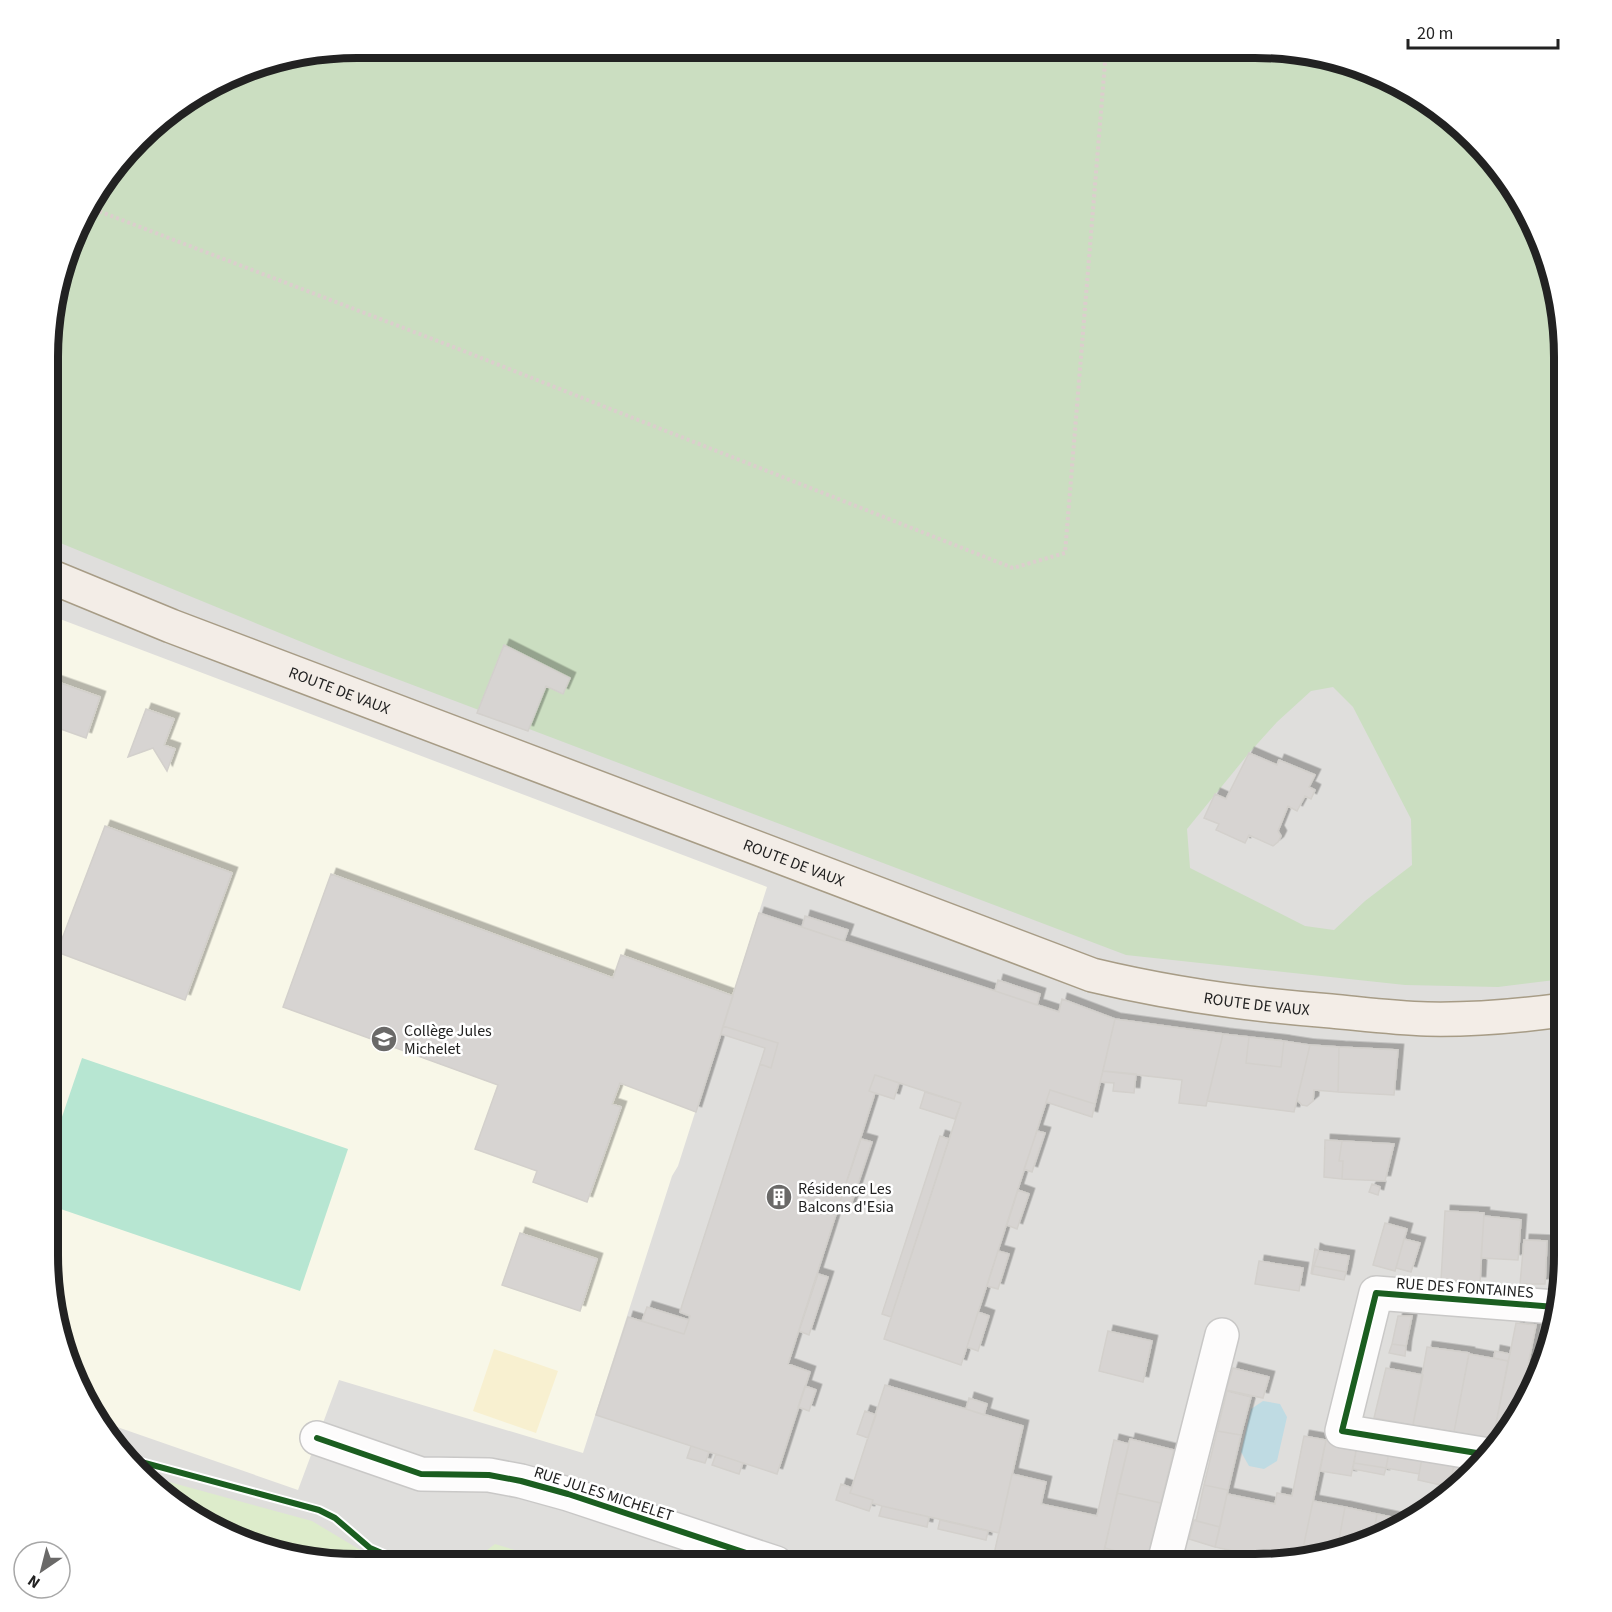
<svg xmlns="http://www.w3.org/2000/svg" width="1612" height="1612" font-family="'Source Sans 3',sans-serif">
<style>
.residential{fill:#dfdedc}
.education{fill:#f8f7e8}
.grass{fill:#ddeccb}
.forest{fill:#cbdec1;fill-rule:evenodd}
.sand{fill:#f8f0d0}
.pitch{fill:#b7e6d2}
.water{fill:#bfdbe3}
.building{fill:#d7d4d2;stroke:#d3d0cc;stroke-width:1.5;filter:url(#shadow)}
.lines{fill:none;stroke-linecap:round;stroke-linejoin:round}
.minor-casing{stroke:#c9c8c7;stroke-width:36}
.major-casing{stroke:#a79c86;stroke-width:36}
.path{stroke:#dccecd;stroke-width:4;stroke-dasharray:3 3;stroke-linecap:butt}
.minor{stroke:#fdfcfc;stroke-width:33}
.major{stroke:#f3ede7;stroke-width:33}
.cycleway-casing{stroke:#fff;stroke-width:10}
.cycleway{stroke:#1b5e20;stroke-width:6}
.labels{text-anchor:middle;stroke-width:5;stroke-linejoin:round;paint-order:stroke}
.street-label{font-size:16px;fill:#222;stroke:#fff}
.poi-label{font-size:16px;fill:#222;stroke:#fff;text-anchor:start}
.rim{fill:none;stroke:#222;stroke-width:8}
</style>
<defs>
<filter id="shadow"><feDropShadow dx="5.5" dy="-5.5" stdDeviation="0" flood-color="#0004"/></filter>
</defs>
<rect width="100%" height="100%" fill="#f0eeeb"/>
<path class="residential" d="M 357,48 L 1295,51 L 1410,90 L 1500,169 L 1547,258 L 1563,338 L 1563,1274 L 1532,1392 L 1487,1458 L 1443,1500 L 1354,1547 L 1274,1563 L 338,1563 L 203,1523 L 112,1443 L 65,1354 L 49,1274 L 54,297 L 90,202 L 154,125 L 258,65 Z"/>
<path class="education" d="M 52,616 L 767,887 L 678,1166 L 672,1176 L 583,1453 L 339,1380 L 298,1490 L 100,1421 L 65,1354 L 49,1274 Z"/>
<path class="grass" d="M 151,1477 L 312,1521 L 382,1563 L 338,1563 L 277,1553 L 203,1523 Z
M 495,1544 L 557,1563 L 478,1563 L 482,1554 Z"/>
<path class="forest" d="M 358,48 L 1295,51 L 1410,90 L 1500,169 L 1547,258 L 1563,338 L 1563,979 L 1498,987 L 1405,985 L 1126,955 L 336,656 L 53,540 L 54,297 L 90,202 L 154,125 L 258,65 ZM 1333,687 L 1353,707 L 1411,819 L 1412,865 L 1365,901 L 1334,930 L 1305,926 L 1190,868 L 1187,829 L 1249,753 L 1277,722 L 1311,691 Z"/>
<path class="sand" d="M 494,1349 L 558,1371 L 536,1433 L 473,1411 Z"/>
<path class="pitch" d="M 82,1058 L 348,1149 L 300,1291 L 49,1205 L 49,1155 Z"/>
<path class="water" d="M 1263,1401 L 1280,1404 L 1287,1417 L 1277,1461 L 1264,1469 L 1249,1466 L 1241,1452 L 1251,1409 Z"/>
<path class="building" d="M 504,645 L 570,678 L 563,694 L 546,686 L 528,731 L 477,713 Z
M 52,680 L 100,697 L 86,738 L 52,726 Z
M 146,709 L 174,719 L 164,745 L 175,749 L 167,771 L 153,748 L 128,757 Z
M 1249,753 L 1277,765 L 1279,760 L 1315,775 L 1309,787 L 1315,790 L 1311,799 L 1305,796 L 1297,811 L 1288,806 L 1278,831 L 1281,836 L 1278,842 L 1273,846 L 1249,835 L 1245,843 L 1216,830 L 1219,824 L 1204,818 L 1215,794 L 1226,799 Z
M 105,826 L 232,873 L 185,1000 L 57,952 Z
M 331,874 L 613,978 L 621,955 L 733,996 L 696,1112 L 620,1083 L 612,1104 L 621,1107 L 587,1202 L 533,1182 L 537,1171 L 475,1149 L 498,1085 L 283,1007 Z
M 759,913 L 1059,1012 L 1062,999 L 1115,1019 L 1095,1104 L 1050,1090 L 961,1365 L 884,1339 L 961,1103 L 875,1075 L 869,1091 L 875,1093 L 788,1364 L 810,1372 L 777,1474 L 596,1415 L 628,1317 L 684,1334 L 689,1320 L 690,1316 L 680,1312 L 683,1302 L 760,1064 L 771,1068 L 778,1043 L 723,1026 Z
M 805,916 L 848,930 L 844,941 L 802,927 Z
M 998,980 L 1040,994 L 1037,1005 L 995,991 Z
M 1115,1019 L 1223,1034 L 1206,1106 L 1179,1103 L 1182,1080 L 1103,1071 Z
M 723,1026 L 778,1043 L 771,1068 L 760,1064 L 765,1048 L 721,1034 Z
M 1223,1034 L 1249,1037 L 1246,1063 L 1281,1067 L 1284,1041 L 1310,1045 L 1294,1112 L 1207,1101 Z
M 1249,1037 L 1284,1041 L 1281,1067 L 1246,1063 Z
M 1310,1045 L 1339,1047 L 1338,1092 L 1314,1090 L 1313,1101 L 1307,1106 L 1302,1105 L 1297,1100 Z
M 1339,1047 L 1398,1050 L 1394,1095 L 1338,1092 Z
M 1103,1071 L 1136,1074 L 1134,1093 L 1113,1091 L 1114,1083 L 1100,1082 Z
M 875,1075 L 899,1083 L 894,1099 L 869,1091 Z
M 1050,1090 L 1095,1104 L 1092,1117 L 1046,1102 Z
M 925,1092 L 961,1103 L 955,1119 L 920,1108 Z
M 1037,1131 L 1045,1133 L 1032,1172 L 1024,1169 Z
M 940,1136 L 949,1139 L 891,1317 L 882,1314 Z
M 861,1139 L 872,1142 L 850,1208 L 839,1205 Z
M 1325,1140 L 1342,1141 L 1339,1161 L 1343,1161 L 1342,1179 L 1324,1177 Z
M 1342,1141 L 1394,1144 L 1385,1181 L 1342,1179 L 1343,1161 L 1339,1161 Z
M 1372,1184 L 1380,1187 L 1378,1195 L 1369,1192 Z
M 1018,1190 L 1029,1194 L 1017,1229 L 1007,1225 Z
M 1445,1211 L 1484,1213 L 1480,1282 L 1441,1280 Z
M 1484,1216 L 1521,1220 L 1518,1260 L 1481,1258 Z
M 1385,1223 L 1407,1229 L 1395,1271 L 1373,1265 Z
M 520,1233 L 597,1259 L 580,1311 L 502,1285 Z
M 1404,1239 L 1420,1243 L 1411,1272 L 1396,1268 Z
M 1524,1240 L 1547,1241 L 1545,1284 L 1520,1284 Z
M 1315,1249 L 1319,1251 L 1311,1274 Z
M 998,1251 L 1009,1254 L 998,1289 L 987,1286 Z
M 1319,1251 L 1349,1256 L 1346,1272 L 1314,1266 Z
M 1259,1261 L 1303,1268 L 1299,1291 L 1255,1284 Z
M 1314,1266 L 1346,1272 L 1344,1280 L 1312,1274 Z
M 818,1274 L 828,1277 L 809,1335 L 799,1331 Z
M 647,1307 L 689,1320 L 684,1334 L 642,1321 Z
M 978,1312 L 989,1316 L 978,1351 L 967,1347 Z
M 1398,1316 L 1412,1316 L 1406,1346 L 1392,1344 Z
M 1516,1323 L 1536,1325 L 1527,1370 L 1537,1371 L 1532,1392 L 1499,1440 L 1493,1439 Z
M 1108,1331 L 1152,1341 L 1143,1382 L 1099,1371 Z
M 1392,1344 L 1406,1346 L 1405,1356 L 1389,1353 Z
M 1427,1347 L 1469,1353 L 1454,1432 L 1413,1425 Z
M 1495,1351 L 1510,1354 L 1508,1361 L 1494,1358 Z
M 1469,1354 L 1508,1361 L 1493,1439 L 1454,1432 Z
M 1233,1368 L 1269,1377 L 1263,1398 L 1226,1390 Z
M 1386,1368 L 1423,1375 L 1413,1425 L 1374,1418 Z
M 885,1385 L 1023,1426 L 999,1533 L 882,1506 L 872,1503 L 873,1500 L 850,1493 Z
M 805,1386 L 816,1390 L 809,1411 L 798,1407 Z
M 1227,1391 L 1251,1397 L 1241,1435 L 1217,1431 Z
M 969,1398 L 987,1404 L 984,1415 L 966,1409 Z
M 865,1411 L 876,1415 L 868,1438 L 857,1434 Z
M 1217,1431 L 1241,1435 L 1228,1490 L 1204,1485 Z
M 1304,1436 L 1326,1440 L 1301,1558 L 1282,1562 L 1215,1547 L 1227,1494 L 1275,1504 L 1277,1493 L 1292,1496 Z
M 1130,1439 L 1174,1450 L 1161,1503 L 1117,1493 Z
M 1114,1440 L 1129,1444 L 1101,1563 L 992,1563 L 1012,1474 L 1046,1482 L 1041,1504 L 1097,1516 Z
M 1326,1440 L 1357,1446 L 1351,1476 L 1320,1471 Z
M 691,1446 L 709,1452 L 705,1463 L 687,1458 Z
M 1357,1446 L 1389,1452 L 1386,1468 L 1354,1463 Z
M 1389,1452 L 1422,1458 L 1419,1474 L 1386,1468 Z
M 716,1454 L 743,1463 L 739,1474 L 712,1465 Z
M 1422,1458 L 1454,1463 L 1450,1487 L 1418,1480 Z
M 1354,1463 L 1386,1468 L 1384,1475 L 1353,1469 Z
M 1454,1463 L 1478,1467 L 1455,1489 L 1450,1488 Z
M 841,1484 L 852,1488 L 850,1493 L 873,1500 L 869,1511 L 836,1500 Z
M 1204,1485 L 1228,1490 L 1220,1527 L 1196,1521 Z
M 1117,1493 L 1161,1503 L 1147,1560 L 1105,1548 Z
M 1313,1501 L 1345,1507 L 1337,1551 L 1301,1558 Z
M 882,1506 L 929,1517 L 927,1527 L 879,1516 Z
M 1345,1507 L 1377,1514 L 1373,1537 L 1354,1547 L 1337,1551 Z
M 1377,1514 L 1406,1520 L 1373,1537 Z
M 940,1520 L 988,1531 L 986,1540 L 938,1529 Z
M 1194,1520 L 1220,1527 L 1215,1547 L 1189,1539 Z
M 1105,1548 L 1147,1560 L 1146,1563 L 1101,1563 Z"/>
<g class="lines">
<defs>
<path id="minor" d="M 317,1438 L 421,1474 L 489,1475 L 521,1481 L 568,1494 L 776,1563
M 1489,1455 L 1342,1431 L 1376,1293 L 1555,1307
M 1164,1563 L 1222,1335"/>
<g id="major">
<path id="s1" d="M 52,577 L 171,626 L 1092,975 C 1171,994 1250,1005 1331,1011 C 1363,1014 1395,1018 1427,1019 C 1472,1020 1518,1016 1563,1010"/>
</g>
</defs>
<use href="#minor" class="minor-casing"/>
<use href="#major" class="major-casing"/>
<path class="path" d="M 88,207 L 456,348 L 1013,568 L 1065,553 L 1106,50
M 130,1459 L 319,1510 L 335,1518 L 370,1548 L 405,1563"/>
<use href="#minor" class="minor"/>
<use href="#major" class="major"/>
<defs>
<path id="cycleway" d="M 317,1438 L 421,1474 L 489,1475 L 521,1481 L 568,1494 L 776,1563
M 1489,1455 L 1342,1431 L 1376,1293 L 1555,1307
M 130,1459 L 319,1510 L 335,1518 L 370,1548 L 405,1563"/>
</defs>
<use href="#cycleway" class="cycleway-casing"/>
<use href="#cycleway" class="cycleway"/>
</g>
<defs>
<symbol id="school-disc" viewBox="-11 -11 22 22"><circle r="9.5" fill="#6a6968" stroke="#fff"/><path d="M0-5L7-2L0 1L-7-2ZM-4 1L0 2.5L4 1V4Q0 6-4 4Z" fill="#fff"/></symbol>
<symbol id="building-disc" viewBox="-11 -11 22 22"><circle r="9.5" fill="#6a6968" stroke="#fff"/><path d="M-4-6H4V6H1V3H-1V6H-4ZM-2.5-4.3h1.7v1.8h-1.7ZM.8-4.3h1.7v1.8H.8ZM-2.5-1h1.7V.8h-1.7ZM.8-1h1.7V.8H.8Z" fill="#fff"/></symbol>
</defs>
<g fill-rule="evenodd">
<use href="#school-disc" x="369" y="1024" width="30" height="30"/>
<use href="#building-disc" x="764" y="1182" width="30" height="30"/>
</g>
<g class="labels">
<g class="street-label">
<text dy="6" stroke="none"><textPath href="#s1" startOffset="309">ROUTE DE VAUX</textPath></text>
<text dy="6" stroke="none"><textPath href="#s1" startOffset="795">ROUTE DE VAUX</textPath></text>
<text dy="6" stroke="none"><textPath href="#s1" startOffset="1281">ROUTE DE VAUX</textPath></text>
<text transform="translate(1465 1287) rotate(4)" y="6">RUE DES FONTAINES</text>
<text transform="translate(604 1493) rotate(18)" y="6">RUE JULES MICHELET</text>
</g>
<g class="poi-label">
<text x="404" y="1036">Collège Jules<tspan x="404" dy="18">Michelet</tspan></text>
<text x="798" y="1194">Résidence Les<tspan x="798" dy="18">Balcons d'Esia</tspan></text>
</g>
</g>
<path d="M0 0H1612V1612H0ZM357 58H1255A299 299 0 0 1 1554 357V1255A299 299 0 0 1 1255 1554H357A299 299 0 0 1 58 1255V357A299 299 0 0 1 357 58Z" fill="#fff" fill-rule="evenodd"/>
<path class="rim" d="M357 58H1255A299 299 0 0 1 1554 357V1255A299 299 0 0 1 1255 1554H357A299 299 0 0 1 58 1255V357A299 299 0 0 1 357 58Z"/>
<g transform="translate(42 1570) rotate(215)"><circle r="28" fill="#ffffff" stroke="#a7a7a7" stroke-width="1.5"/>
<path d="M0-4.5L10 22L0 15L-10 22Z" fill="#6a6968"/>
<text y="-9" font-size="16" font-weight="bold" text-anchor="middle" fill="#222222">N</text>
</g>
<path d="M1408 39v9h150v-9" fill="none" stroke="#222222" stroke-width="3"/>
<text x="1417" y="39" font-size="18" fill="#222222" stroke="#ffffff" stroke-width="4.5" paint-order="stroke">20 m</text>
</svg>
